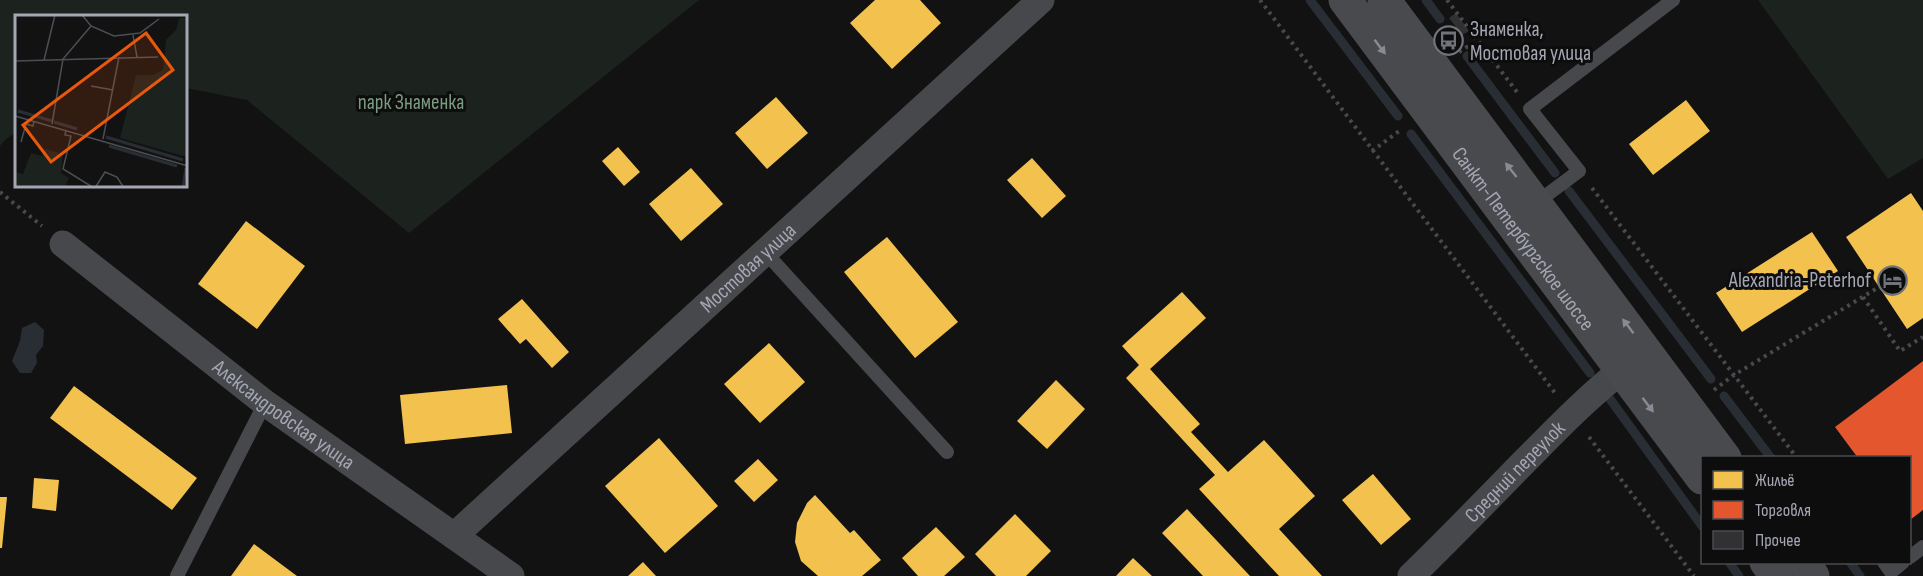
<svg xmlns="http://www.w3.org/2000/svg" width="1923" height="576" font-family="'Sofia Sans Condensed',sans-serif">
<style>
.green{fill:#1c221d}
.water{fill:#292e35}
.homes{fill:#f2c14e}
.shops{fill:#e4572e}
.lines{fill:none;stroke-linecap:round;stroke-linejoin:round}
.stream{stroke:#292e35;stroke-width:9}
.building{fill:#313133}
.path{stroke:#48494d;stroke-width:4;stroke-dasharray:3 4.5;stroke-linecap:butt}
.lane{stroke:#47484b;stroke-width:14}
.street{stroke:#47484b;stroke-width:27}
.primary{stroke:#494a4d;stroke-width:33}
.oneway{fill:#898b94}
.labels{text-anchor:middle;stroke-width:6;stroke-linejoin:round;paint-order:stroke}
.poi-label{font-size:21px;fill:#a4a7b3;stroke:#0d0d0e;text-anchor:start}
.park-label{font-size:21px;fill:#7c9c81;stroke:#0d0d0e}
.street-label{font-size:21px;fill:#a4a7b3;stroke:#0d0d0e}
.inset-river{fill:none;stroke:#292e35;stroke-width:3}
.inset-road{fill:none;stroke:#4c4e53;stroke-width:1.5}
.view{fill:#e8590c;fill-opacity:0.15;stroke:#e8590c;stroke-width:3}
.inset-edge{fill:none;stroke:#a4a7b3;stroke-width:3}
</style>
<rect width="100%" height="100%" fill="#121213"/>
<path class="green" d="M 0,0 L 699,0 L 409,233 L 247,100 L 186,88 L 186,16 L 16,16 L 16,132 L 4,141 L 0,146 Z
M 1758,0 L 1923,0 L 1923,158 L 1888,179 Z"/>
<path class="water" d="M 35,322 L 44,330 L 43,346 L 36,355 L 37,363 L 31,373 L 20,373 L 12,361 L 20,341 L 22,328 Z"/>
<path class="homes" d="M 875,0 L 920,0 L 941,23 L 892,69 L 850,23 Z
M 776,97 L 808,133 L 767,169 L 735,133 Z
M 1686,100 L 1710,131 L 1653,175 L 1629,144 Z
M 618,147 L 640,172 L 624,186 L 602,161 Z
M 1032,158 L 1066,196 L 1042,218 L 1007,180 Z
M 691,168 L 723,204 L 681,241 L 649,204 Z
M 1911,193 L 1923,211 L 1923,318 L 1907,329 L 1846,237 Z
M 246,221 L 305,266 L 257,329 L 198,284 Z
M 1812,232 L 1838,271 L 1742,332 L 1716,293 Z
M 887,237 L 958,322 L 915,358 L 844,272 Z
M 1182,292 L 1206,318 L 1150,369 L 1200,424 L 1191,432 L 1228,472 L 1264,440 L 1315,496 L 1279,529 L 1322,576 L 1279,576 L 1199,489 L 1215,475 L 1126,378 L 1139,365 L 1122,346 Z
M 522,299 L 569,352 L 552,368 L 526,339 L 520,344 L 498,319 Z
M 769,343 L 805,382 L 760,423 L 724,384 Z
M 1056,380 L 1085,409 L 1047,449 L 1017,421 Z
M 507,385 L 512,433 L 405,444 L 400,395 Z
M 74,386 L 197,478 L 172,510 L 50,418 Z
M 659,438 L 718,506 L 665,553 L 605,486 Z
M 758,459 L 778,480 L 754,502 L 734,481 Z
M 1373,474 L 1411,519 L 1381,545 L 1342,500 Z
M 34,478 L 59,480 L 56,511 L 32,508 Z
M 815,495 L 850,533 L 854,530 L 881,560 L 862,576 L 818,576 L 801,561 L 795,542 L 797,523 L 807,503 Z
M 0,497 L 7,497 L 2,548 L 0,548 Z
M 1187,509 L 1250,576 L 1203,576 L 1162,533 Z
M 1015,514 L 1051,551 L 1026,576 L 996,576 L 975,554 Z
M 936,527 L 965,557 L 944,576 L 918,576 L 902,558 Z
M 254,544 L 297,576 L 231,576 Z
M 1133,558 L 1152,576 L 1116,576 Z
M 643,562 L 656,576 L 628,576 Z"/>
<path class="shops" d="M 1923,361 L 1923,510 L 1910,520 L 1910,458 L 1858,458 L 1835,427 Z"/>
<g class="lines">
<path class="stream" d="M 1310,0 L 1398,116
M 1426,0 L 1440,19
M 1467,56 L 1555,173
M 1411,134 L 1590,373
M 1569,191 L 1711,379
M 1724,396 L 1771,458
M 1610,399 L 1702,526
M 1729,562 L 1739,576
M 1850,562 L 1860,576"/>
</g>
<path class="building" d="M 1456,13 L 1469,31 L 1462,35 L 1449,18 Z"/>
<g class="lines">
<path class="path" d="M 1260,0 L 1555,393
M 1447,0 L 1517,92
M 1459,52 L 1467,47 L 1485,50
M 1372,151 L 1402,129
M 1592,188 L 1797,458
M 0,192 L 42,226
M 1863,297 L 1900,351 L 1923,337
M 1714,390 L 1734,375 L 1879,287
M 1589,437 L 1694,576"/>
<path class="lane" d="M 1536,203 L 1579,171 L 1530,109 L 1673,0
M 765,252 L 947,452
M 1910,557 L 1923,547
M 1884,562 L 1891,572 L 1903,562
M 177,576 L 265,403"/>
<g class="street">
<path id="s1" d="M 63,244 L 265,403 L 511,576"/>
<path id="s2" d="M 454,536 L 1041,0"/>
<path id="s3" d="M 1411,576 C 1448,540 1485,502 1521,465 C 1554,432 1585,399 1622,370"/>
</g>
<g class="primary">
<path id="s4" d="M 1345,0 L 1702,478"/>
<path d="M 1384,0 L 1725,458"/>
<path d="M 1766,562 L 1776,576"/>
<path d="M 1803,562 L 1813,576"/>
</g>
</g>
<defs><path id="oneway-solid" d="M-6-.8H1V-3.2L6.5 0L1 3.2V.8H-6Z" transform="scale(1.5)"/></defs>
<g class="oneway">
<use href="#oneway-solid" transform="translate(1380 47) rotate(53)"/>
<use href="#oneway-solid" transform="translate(1511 170) rotate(-128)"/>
<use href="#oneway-solid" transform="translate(1628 326) rotate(-127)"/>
<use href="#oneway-solid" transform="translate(1648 405) rotate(53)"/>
</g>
<defs>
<symbol id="bus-ring" viewBox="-11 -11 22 22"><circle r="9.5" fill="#0d0d0e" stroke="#71737b" stroke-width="1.5"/><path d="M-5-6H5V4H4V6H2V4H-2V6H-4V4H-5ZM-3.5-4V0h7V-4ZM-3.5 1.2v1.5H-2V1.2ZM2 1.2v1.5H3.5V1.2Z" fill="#71737b"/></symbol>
<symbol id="hotel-ring" viewBox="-11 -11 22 22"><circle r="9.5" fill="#0d0d0e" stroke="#71737b" stroke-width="1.5"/><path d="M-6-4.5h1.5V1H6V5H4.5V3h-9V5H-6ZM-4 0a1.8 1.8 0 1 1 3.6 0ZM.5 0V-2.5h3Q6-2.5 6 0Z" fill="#71737b"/></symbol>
</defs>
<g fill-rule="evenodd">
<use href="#bus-ring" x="1432" y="24" width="33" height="33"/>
<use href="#hotel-ring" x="1876" y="264" width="33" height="33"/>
</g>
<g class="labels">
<g class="poi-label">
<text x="1470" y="36">Знаменка,<tspan x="1470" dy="24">Мостовая улица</tspan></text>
<text x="1871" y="287" text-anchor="end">Alexandria-Peterhof</text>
</g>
<g class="park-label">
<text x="411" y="109">парк Знаменка</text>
</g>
<g class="street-label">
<text dy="7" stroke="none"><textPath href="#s4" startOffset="298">Санкт-Петербургское шоссе</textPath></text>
<text dy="7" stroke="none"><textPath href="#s2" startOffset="398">Мостовая улица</textPath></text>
<text dy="7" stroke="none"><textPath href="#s1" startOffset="279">Александровская улица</textPath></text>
<text dy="7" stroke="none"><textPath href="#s3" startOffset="147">Средний переулок</textPath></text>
</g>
</g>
<g transform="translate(15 15)">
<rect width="172" height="172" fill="#121213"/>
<path d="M 172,2 L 173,2 L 172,142 L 105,123 L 121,60 L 138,60 L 148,55 L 151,25 L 161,15 L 164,4 ZM 30,134 L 48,139 L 46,158 L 54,163 L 50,172 L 0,173 L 0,157 L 8,159 L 16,138 L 27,141 Z" fill="#1c221d"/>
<path class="inset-river" d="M 3,96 L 37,106M 39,107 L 62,114M 91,122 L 168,145M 94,131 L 162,151M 168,173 L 171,153"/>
<path class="inset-road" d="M 67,0 L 76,11 L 99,21 L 125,18 L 144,4M 118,20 L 122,42M 29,45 L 40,0M 0,46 L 143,42M 76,71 L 98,75M 0,101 L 173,151M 37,109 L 48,44 L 76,11M 51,115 L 50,120 L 56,121 L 48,154 L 79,173M 88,124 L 104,42M 6,127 L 11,109 L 18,111 L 19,106M 80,173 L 90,157 L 102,162 L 109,173"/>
<path class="view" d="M 131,18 L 158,55 L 36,147 L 8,110 Z"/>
<rect width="172" height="172" class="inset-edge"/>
</g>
<rect x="1701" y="456" width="210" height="108" fill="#0d0d0e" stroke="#494b50" stroke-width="1.5"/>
<rect x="1713" y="471" width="30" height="18" fill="#f2c14e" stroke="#494b50" stroke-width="1.5"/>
<text x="1755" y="486" font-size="18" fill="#a4a7b3">Жильё</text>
<rect x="1713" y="501" width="30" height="18" fill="#e4572e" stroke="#494b50" stroke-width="1.5"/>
<text x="1755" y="516" font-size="18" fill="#a4a7b3">Торговля</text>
<rect x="1713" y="531" width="30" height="18" fill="#313133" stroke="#494b50" stroke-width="1.5"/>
<text x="1755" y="546" font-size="18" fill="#a4a7b3">Прочее</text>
</svg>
